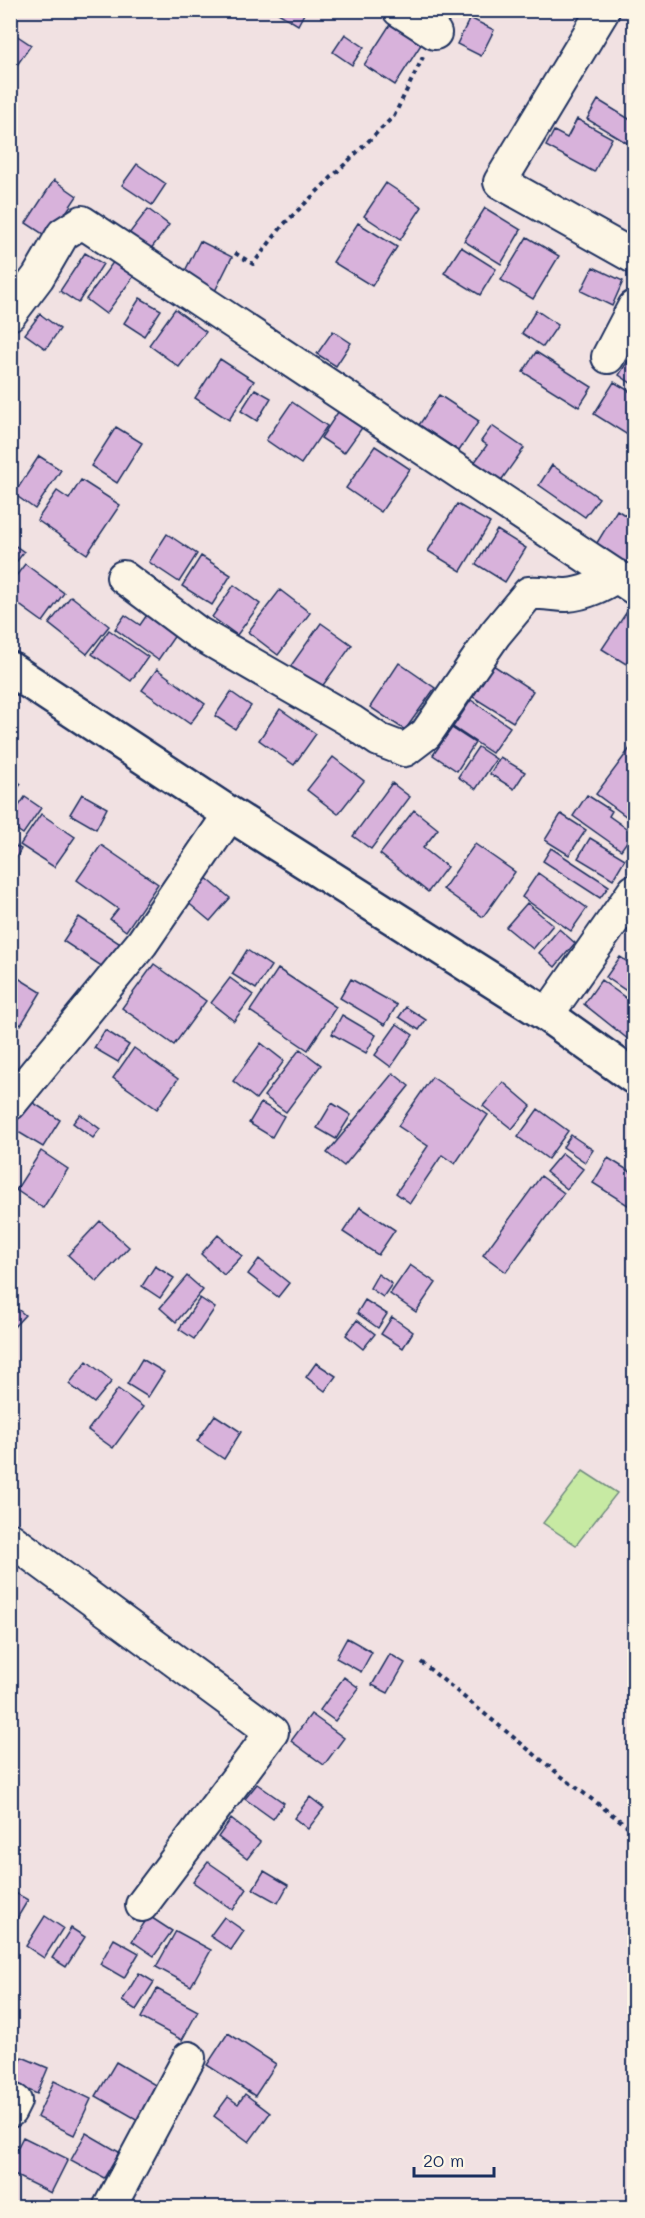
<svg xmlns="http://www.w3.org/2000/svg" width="645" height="2218" font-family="Mali,sans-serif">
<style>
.green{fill:#c7eaa3;stroke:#718c80;stroke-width:1.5}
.building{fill:#d8b2db;stroke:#1b2f5e;stroke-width:1.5}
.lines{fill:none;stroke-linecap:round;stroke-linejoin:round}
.street-casing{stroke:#1b2f5e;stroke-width:36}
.primary-casing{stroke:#1b2f5e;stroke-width:38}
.path{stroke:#1b2f5e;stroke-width:4;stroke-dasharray:4.5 4.5;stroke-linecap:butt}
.street{stroke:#fcf5e5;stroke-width:32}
.primary{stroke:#fcf5e5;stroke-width:33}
</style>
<rect width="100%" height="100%" fill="#f1e1e2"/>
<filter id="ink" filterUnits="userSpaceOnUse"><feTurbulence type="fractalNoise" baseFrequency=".0167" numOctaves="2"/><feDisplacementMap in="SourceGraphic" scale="12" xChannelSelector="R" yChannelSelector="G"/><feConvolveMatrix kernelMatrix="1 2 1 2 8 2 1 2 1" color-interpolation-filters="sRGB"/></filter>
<g filter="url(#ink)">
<path class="green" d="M 583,1471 L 617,1493 L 576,1545 L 543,1523 Z"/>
<path class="building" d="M 273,10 L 306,10 L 298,25 Z
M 470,18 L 494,30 L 481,56 L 457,44 Z
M 391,23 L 422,43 L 395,85 L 364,65 Z
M 10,31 L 31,45 L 10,75 Z
M 345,34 L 364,47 L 352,65 L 333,52 Z
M 598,100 L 634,122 L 634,130 L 627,143 L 587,119 Z
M 577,119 L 612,138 L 594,172 L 546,146 L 554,131 L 567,138 Z
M 137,164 L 166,184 L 152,205 L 122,185 Z
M 54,180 L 77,196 L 49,238 L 26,223 Z
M 386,183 L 422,207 L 400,240 L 364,216 Z
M 485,208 L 521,230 L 501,264 L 464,241 Z
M 148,209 L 169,225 L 147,254 L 125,239 Z
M 358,223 L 397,247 L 372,286 L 333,262 Z
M 527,237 L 559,256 L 533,299 L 501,280 Z
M 200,241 L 232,257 L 215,291 L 183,275 Z
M 461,247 L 496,269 L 480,295 L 444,273 Z
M 85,253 L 103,264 L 78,303 L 60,291 Z
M 114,261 L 134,276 L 106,314 L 86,299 Z
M 593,267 L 623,281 L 612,306 L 581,291 Z
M 140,298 L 161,310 L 144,336 L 124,323 Z
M 175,309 L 206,332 L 179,367 L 149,345 Z
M 536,310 L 558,325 L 543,347 L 522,333 Z
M 40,314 L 60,329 L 46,349 L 25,334 Z
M 333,331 L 351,343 L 336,366 L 317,354 Z
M 634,351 L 634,385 L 619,375 Z
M 536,352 L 592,387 L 579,407 L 523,372 Z
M 220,359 L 254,381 L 229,420 L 195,398 Z
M 614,382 L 634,394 L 634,439 L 594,414 Z
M 255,389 L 271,398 L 257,421 L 241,411 Z
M 439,395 L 479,421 L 459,451 L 419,425 Z
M 292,402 L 327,426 L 301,464 L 266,440 Z
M 340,409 L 364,425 L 344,453 L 321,438 Z
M 492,426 L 524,448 L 495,489 L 469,470 L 487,445 L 481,441 Z
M 116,427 L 142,443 L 117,483 L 91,466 Z
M 375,446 L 410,469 L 381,512 L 346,488 Z
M 39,456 L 61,470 L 35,509 L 14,494 Z
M 552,465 L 599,498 L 585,517 L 539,485 Z
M 81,480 L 120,505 L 87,554 L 37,520 L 57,491 L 69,499 Z
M 457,504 L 490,523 L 461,571 L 428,551 Z
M 617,510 L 634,521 L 634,553 L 626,566 L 595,546 Z
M 497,530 L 526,548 L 505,582 L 476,564 Z
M 167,534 L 197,554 L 179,582 L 149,562 Z
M 10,542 L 24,552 L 10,570 Z
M 201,556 L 231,575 L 212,605 L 182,586 Z
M 25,564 L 64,593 L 43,622 L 10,598 L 10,584 Z
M 234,585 L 260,604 L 237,635 L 212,617 Z
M 280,590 L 310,613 L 278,655 L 248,632 Z
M 71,596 L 109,626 L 87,654 L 49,624 Z
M 628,610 L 634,615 L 634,651 L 626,664 L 602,649 Z
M 149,612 L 178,631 L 158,660 L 115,629 L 125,615 L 140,625 Z
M 321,623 L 352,645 L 321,688 L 290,667 Z
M 109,630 L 148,657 L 131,681 L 92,654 Z
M 399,663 L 435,688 L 405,730 L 370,707 Z
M 493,665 L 533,691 L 513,722 L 473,697 Z
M 157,669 L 205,704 L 190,724 L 142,690 Z
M 231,692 L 251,706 L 235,729 L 215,716 Z
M 471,700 L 510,727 L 492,753 L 453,727 Z
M 280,709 L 316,734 L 294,765 L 259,740 Z
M 452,728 L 475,743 L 457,771 L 433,755 Z
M 478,747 L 496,759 L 476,789 L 458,777 Z
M 631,747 L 634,750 L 634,822 L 596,794 Z
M 333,757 L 364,781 L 338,814 L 307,790 Z
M 500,757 L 525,772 L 514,789 L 490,774 Z
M 10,776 L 21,784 L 10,798 Z
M 392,783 L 410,797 L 371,849 L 353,836 Z
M 82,794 L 107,808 L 96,829 L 70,814 Z
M 587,795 L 612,811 L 609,816 L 633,833 L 621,850 L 573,816 Z
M 25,797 L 41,808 L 23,834 L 10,825 L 10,819 Z
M 414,810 L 438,829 L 423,848 L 447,867 L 428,892 L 380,854 Z
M 41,814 L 75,837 L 54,867 L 20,845 Z
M 561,814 L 586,830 L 569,855 L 545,840 Z
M 590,838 L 625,859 L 613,879 L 578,858 Z
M 10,843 L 21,849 L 10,868 Z
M 475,844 L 515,872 L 483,917 L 443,889 Z
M 101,845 L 158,884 L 126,931 L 110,919 L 118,909 L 77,880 Z
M 551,848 L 609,886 L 600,898 L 543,861 Z
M 538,873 L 587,908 L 571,931 L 522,897 Z
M 205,877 L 230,898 L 210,921 L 186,901 Z
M 527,903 L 553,925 L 533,949 L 506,927 Z
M 79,917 L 122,945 L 106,969 L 63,941 Z
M 559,929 L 575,943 L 555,967 L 539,953 Z
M 247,950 L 271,966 L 256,989 L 232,974 Z
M 620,957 L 634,966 L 634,996 L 606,977 Z
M 154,964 L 206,1001 L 174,1045 L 122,1008 Z
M 278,969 L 336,1007 L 308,1050 L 250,1011 Z
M 10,973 L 41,992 L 21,1025 L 10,1018 Z
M 230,978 L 253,995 L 234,1021 L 211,1003 Z
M 351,979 L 397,1005 L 385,1025 L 340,998 Z
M 601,980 L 634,1004 L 634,1044 L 584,1004 Z
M 406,1007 L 426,1020 L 419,1030 L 399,1017 Z
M 342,1015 L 376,1035 L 366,1053 L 332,1034 Z
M 397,1024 L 413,1035 L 391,1067 L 375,1055 Z
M 105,1030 L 129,1045 L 118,1062 L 94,1048 Z
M 261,1043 L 284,1061 L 256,1099 L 233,1081 Z
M 134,1048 L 178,1079 L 157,1109 L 113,1078 Z
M 300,1049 L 321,1065 L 286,1112 L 264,1096 Z
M 393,1073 L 409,1086 L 344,1166 L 327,1153 Z
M 432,1077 L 488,1115 L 455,1164 L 442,1155 L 410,1203 L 396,1193 L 428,1146 L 398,1126 Z
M 503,1082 L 531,1106 L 512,1129 L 483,1106 Z
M 23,1096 L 60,1120 L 43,1147 L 10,1127 L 10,1116 Z
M 261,1103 L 284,1116 L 272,1137 L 249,1123 Z
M 332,1103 L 351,1115 L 336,1139 L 317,1128 Z
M 538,1109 L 568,1131 L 548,1159 L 518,1137 Z
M 80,1114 L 100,1129 L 93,1138 L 73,1123 Z
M 571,1135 L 593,1150 L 585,1162 L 563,1147 Z
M 41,1151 L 68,1169 L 43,1208 L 16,1190 Z
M 562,1153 L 583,1169 L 567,1189 L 546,1172 Z
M 608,1158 L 634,1174 L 634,1209 L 593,1183 Z
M 541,1176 L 564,1193 L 506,1272 L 483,1255 Z
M 360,1207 L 395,1230 L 378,1255 L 343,1232 Z
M 100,1221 L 129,1247 L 97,1282 L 68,1255 Z
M 218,1235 L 242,1256 L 224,1275 L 201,1254 Z
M 259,1259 L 289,1283 L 278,1297 L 248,1274 Z
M 410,1265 L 436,1283 L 416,1312 L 390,1294 Z
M 155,1266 L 174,1278 L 160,1298 L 142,1286 Z
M 378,1274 L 392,1284 L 383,1297 L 370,1288 Z
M 187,1276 L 203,1290 L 176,1322 L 160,1308 Z
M 200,1298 L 215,1308 L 194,1339 L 179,1329 Z
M 365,1300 L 387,1314 L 378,1328 L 357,1313 Z
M 10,1303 L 25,1315 L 10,1331 Z
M 392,1317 L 413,1332 L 403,1348 L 381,1334 Z
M 357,1320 L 375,1334 L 363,1349 L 346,1335 Z
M 142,1359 L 164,1372 L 148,1397 L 127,1384 Z
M 87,1361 L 112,1381 L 94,1403 L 69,1384 Z
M 316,1363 L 336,1376 L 325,1391 L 306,1377 Z
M 118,1389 L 143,1407 L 113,1448 L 88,1430 Z
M 215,1415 L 241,1432 L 224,1459 L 197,1441 Z
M 347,1638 L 372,1652 L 361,1672 L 336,1658 Z
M 390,1654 L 405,1663 L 388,1693 L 372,1685 Z
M 344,1677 L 359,1688 L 335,1721 L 320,1710 Z
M 311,1714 L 344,1738 L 324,1765 L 291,1741 Z
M 257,1784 L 284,1803 L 273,1819 L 245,1799 Z
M 310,1797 L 324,1808 L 308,1829 L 294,1818 Z
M 231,1819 L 260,1842 L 247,1859 L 218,1837 Z
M 208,1862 L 247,1889 L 233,1910 L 193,1882 Z
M 264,1871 L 288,1885 L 278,1903 L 253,1889 Z
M 10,1890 L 28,1900 L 10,1930 Z
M 45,1916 L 63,1928 L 44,1958 L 26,1946 Z
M 149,1916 L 172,1931 L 154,1956 L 132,1941 Z
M 224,1917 L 244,1931 L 231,1950 L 210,1936 Z
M 71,1928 L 85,1937 L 66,1967 L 52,1958 Z
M 176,1931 L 211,1950 L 191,1986 L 156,1967 Z
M 114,1939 L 139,1953 L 124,1978 L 100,1964 Z
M 139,1973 L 154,1982 L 136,2010 L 122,2001 Z
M 157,1989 L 198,2011 L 182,2040 L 141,2018 Z
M 228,2033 L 276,2064 L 255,2096 L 207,2065 Z
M 22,2057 L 48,2068 L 37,2094 L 11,2082 Z
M 116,2062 L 157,2086 L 138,2120 L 96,2096 Z
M 54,2081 L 91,2099 L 74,2135 L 37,2117 Z
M 245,2094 L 270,2113 L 249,2142 L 214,2116 L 228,2097 L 238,2104 Z
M 86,2133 L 119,2152 L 104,2178 L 71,2160 Z
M 23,2137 L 68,2159 L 51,2193 L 10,2173 L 10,2162 Z"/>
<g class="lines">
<defs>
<path id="street" d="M 399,10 L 435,33
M 603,11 L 500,182 L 634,257
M 10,314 L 38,277 L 63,234 L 82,222 L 634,588
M 608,357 L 634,307
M 123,577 L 198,633 L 351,721 L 379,740 L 405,750 L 426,734 L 495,634 L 529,593 C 542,592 554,595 567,595 C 585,594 602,585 617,576
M 547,1015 L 634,891
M 10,1104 L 142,943 L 230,814
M 10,1539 L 272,1732 L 142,1905
M 10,2111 L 15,2101
M 109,2208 L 189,2058"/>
<path id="primary" d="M 10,669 L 230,814 L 547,1015 L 634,1077"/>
</defs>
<use href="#street" class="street-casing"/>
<use href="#primary" class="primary-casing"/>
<path class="path" d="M 235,253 L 253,264 L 284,224 L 394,116 L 423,57
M 421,1662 L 561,1776 L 634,1831"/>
<use href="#street" class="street"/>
<use href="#primary" class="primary"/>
</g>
</g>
<rect width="645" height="2218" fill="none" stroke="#fcf5e5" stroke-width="36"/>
<rect x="18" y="18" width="609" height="2182" fill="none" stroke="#1b2f5e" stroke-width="2" filter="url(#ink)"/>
<path d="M414 2167v9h80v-9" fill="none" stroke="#1b2f5e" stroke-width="3"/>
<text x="423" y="2167" font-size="18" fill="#1b2f5e" stroke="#fcf5e5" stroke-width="4.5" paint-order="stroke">20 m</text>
</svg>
